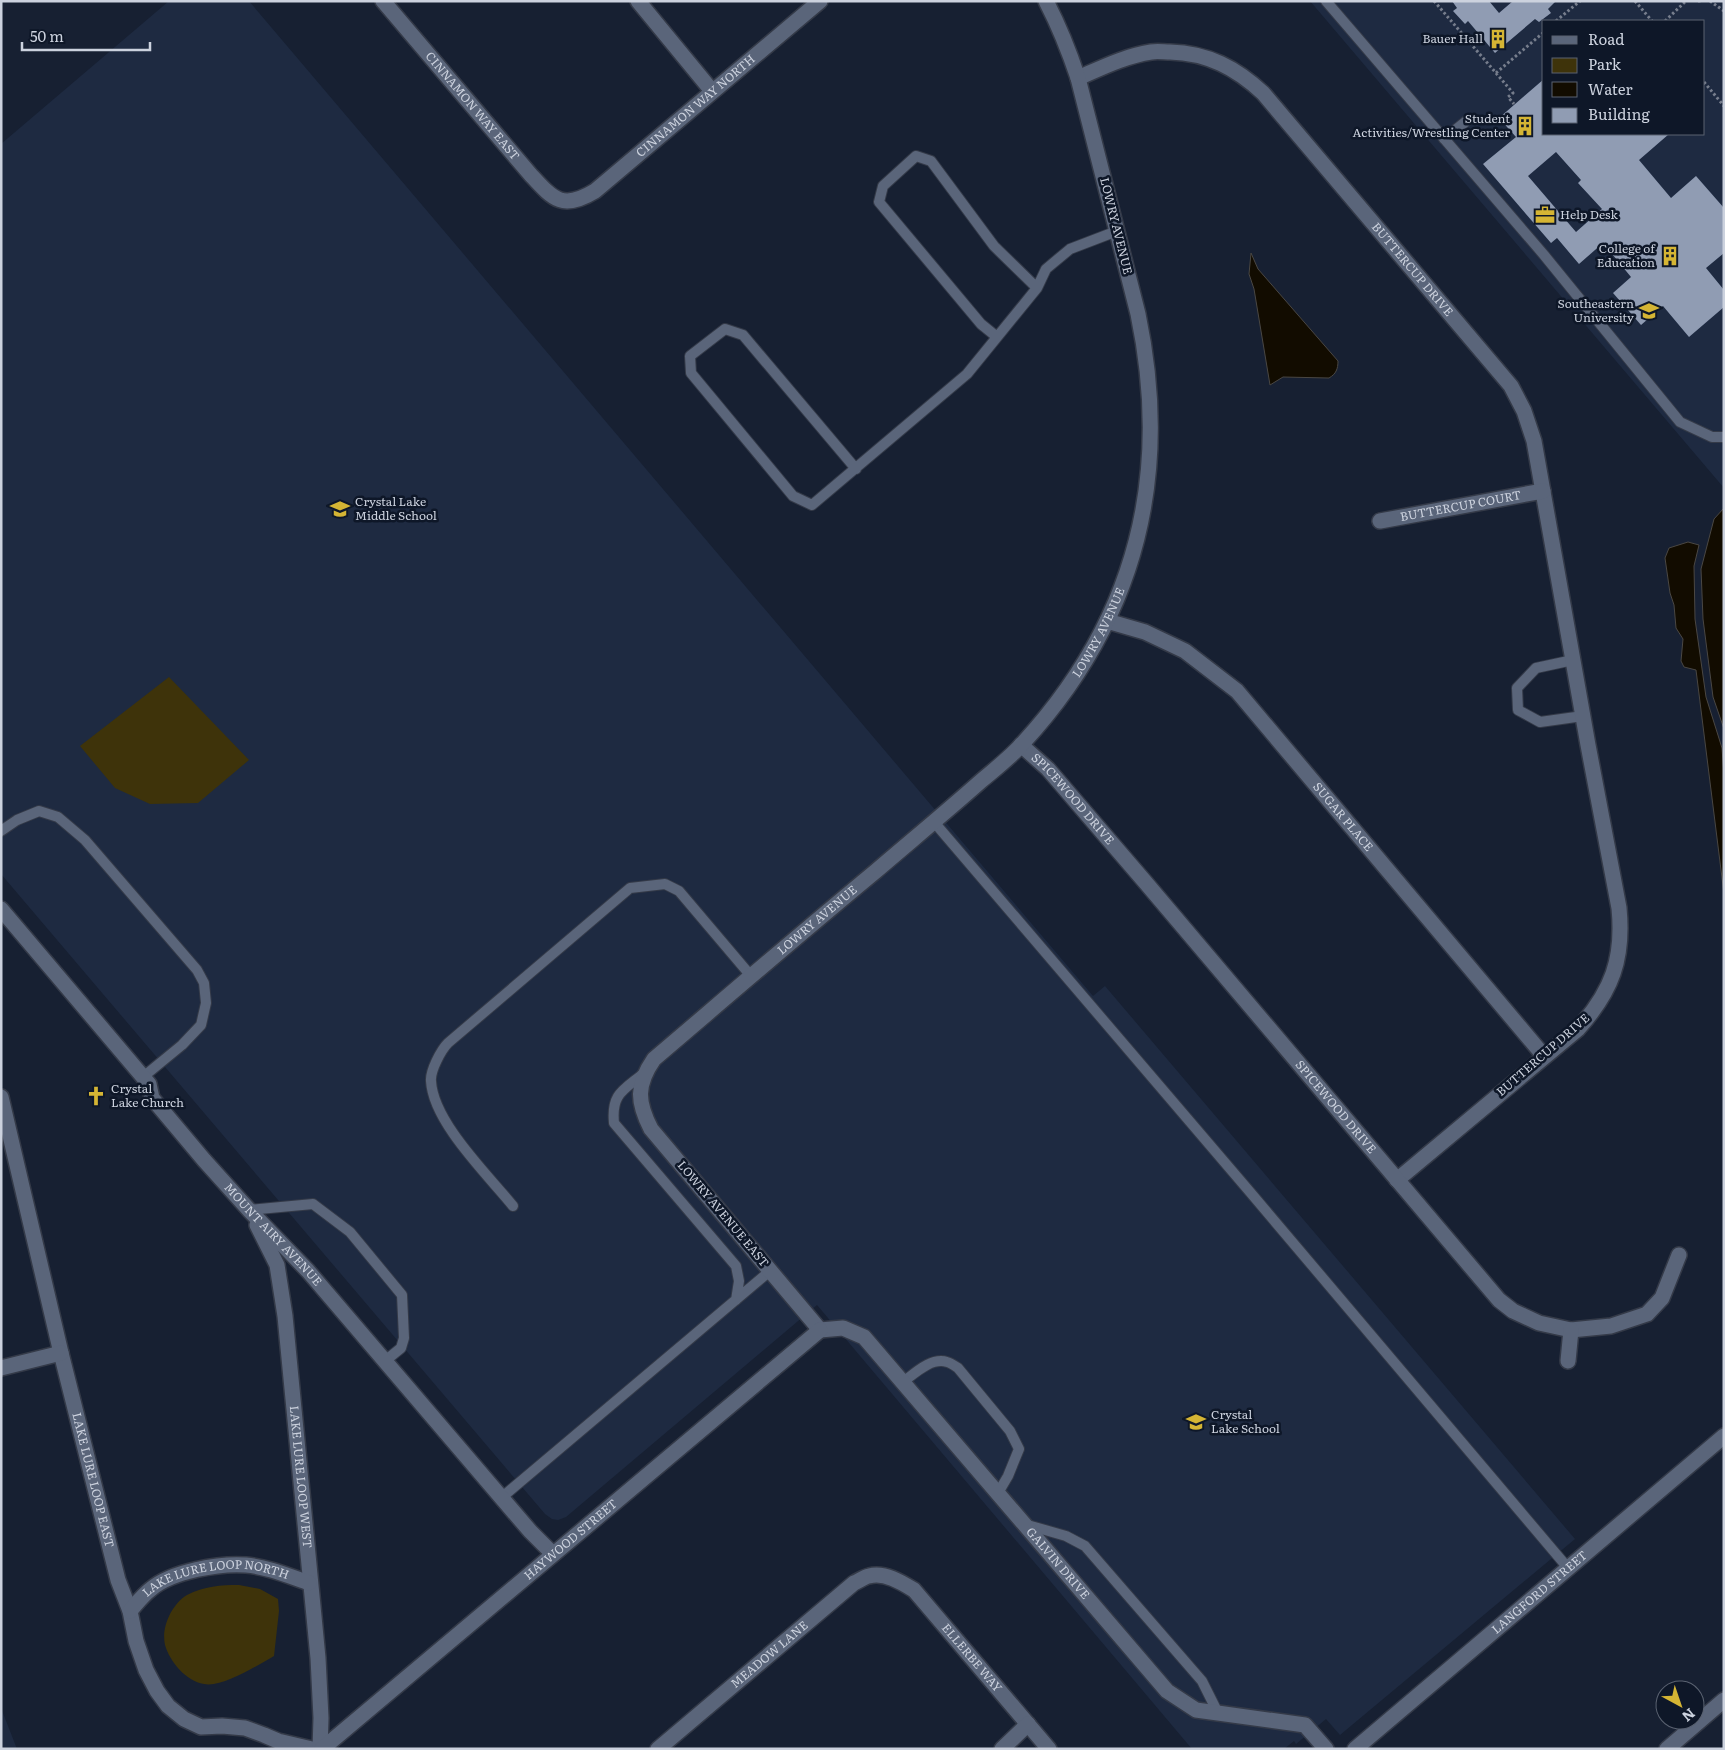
<svg xmlns="http://www.w3.org/2000/svg" width="1725" height="1750" font-family="Literata,serif">
<style>
.built{fill:#1e2a41;fill-rule:evenodd}
.green{fill:#3e330a}
.water{fill:#120c00;stroke:#4a4743}
.building{fill:#909cb3;fill-rule:evenodd}
.lines{fill:none;stroke-linecap:round;stroke-linejoin:round}
.lane-casing{stroke:#343a48;stroke-width:12}
.street-casing{stroke:#343a48;stroke-width:18}
.path{stroke:#767d8c;stroke-width:3;stroke-dasharray:2.5 2.5;stroke-linecap:butt}
.lane{stroke:#5a657a;stroke-width:10}
.street{stroke:#5a657a;stroke-width:15}
.labels{text-anchor:middle;stroke-width:5;stroke-linejoin:round;paint-order:stroke}
.poi-label{font-size:12px;fill:#ccd2de;stroke:#0e1728;text-anchor:end}
.street-label{font-size:12px;fill:#ccd2de;stroke:#0e1728}
</style>
<rect width="100%" height="100%" fill="#172032"/>
<path class="built" d="M 169,1 L 249,1 L 1093,996 L 1105,986 L 1575,1539 L 1340,1735 L 1326,1719 L 1296,1744 L 1294,1741 L 1284,1749 L 1192,1749 L 817,1305 L 566,1517 L 558,1520 L 552,1519 L 545,1514 L 1,874 L 1,144 Z
M 1310,1 L 1724,1 L 1724,488 ZM 1544,21 L 1704,21 L 1704,134 L 1544,134 Z
M 1,1708 L 17,1749 L 1,1749 Z"/>
<path class="green" d="M 169,677 L 249,760 L 198,803 L 150,804 L 115,788 L 80,746 Z
M 239,1585 L 260,1589 L 278,1599 L 279,1611 L 274,1656 C 258,1665 222,1688 204,1684 C 186,1681 170,1662 165,1645 C 161,1627 172,1604 187,1595 C 204,1586 221,1585 239,1585 Z"/>
<path class="water" d="M 1251,253 L 1258,269 L 1338,361 C 1338,369 1336,374 1329,378 L 1283,377 L 1270,385 L 1254,289 L 1249,274 Z
M 1724,508 L 1724,729 L 1713,697 L 1703,619 L 1701,569 L 1714,519 Z
M 1688,542 L 1699,545 L 1694,566 L 1695,619 L 1706,697 L 1722,748 L 1724,775 L 1724,894 L 1696,670 L 1684,667 L 1681,661 L 1683,639 L 1676,628 L 1674,605 L 1670,593 L 1665,558 L 1669,548 Z"/>
<path class="building" d="M 1452,1 L 1489,1 L 1499,13 L 1513,1 L 1556,1 L 1548,9 L 1551,13 L 1539,22 L 1535,19 L 1495,53 L 1468,21 L 1465,24 L 1453,11 L 1457,8 Z
M 1544,79 L 1544,134 L 1669,134 L 1639,160 L 1671,198 L 1696,176 L 1724,208 L 1724,253 L 1706,268 L 1724,290 L 1724,307 L 1689,337 L 1663,306 L 1641,325 L 1613,293 L 1631,277 L 1603,243 L 1579,264 L 1557,238 L 1551,243 L 1483,164 L 1516,137 L 1499,118 ZM 1556,152 L 1581,180 L 1578,183 L 1602,209 L 1576,232 L 1528,176 Z"/>
<g class="lines">
<defs>
<path id="lane" d="M 1326,1 L 1544,255 L 1680,422 L 1712,437 L 1724,437
M 1444,139 L 1469,119
M 997,337 L 981,324 L 879,202 L 883,186 L 916,156 L 931,161 L 994,246 L 1037,288
M 856,469 L 743,335 L 725,329 L 690,356 L 691,373 L 793,496 L 812,505 L 967,374 L 1037,288 L 1046,269 L 1070,249 L 1117,231
M 1573,660 L 1536,668 L 1517,688 L 1518,710 L 1540,722 L 1583,716
M 934,822 L 1250,1192 L 1568,1568
M 1,831 L 17,820 L 39,811 L 58,817 L 85,840 L 197,970 L 204,983 L 206,1003 L 201,1025 L 182,1045 L 143,1077
M 644,1073 C 624,1090 611,1093 614,1123 L 736,1266 L 739,1281 L 736,1300
M 513,1206 C 488,1175 433,1122 431,1081 C 430,1071 441,1050 448,1043 L 630,888 L 665,884 L 679,891 L 751,976
M 249,1210 L 313,1204 L 350,1232 L 402,1295 L 404,1338 L 401,1348 L 385,1361
M 903,1382 C 914,1374 931,1357 947,1362 C 951,1363 955,1366 958,1368 L 1010,1431 L 1019,1449 L 1008,1476 L 998,1493
M 501,1498 L 770,1271
M 1024,1524 L 1066,1536 L 1085,1546 L 1202,1681 L 1218,1713"/>
<g id="street">
<path id="s1" d="M 383,1 L 530,174 C 553,199 562,211 595,191 L 820,1"/>
<path d="M 638,1 L 712,91"/>
<path id="s2" d="M 1078,78 C 1101,68 1125,56 1151,52 C 1157,51 1164,52 1170,52 C 1208,53 1236,68 1263,93 L 1511,386 L 1524,411 L 1534,441 L 1588,745 L 1619,908 C 1624,959 1612,991 1578,1029 L 1397,1180"/>
<path id="s3" d="M 1380,521 L 1543,491"/>
<path id="s4" d="M 1107,621 L 1145,632 L 1185,651 L 1237,691 L 1544,1056"/>
<path id="s5" d="M 1021,745 L 1048,769 L 1146,883 L 1499,1300 L 1513,1311 L 1539,1323 L 1571,1330 L 1611,1326 L 1647,1314 L 1662,1298 L 1679,1255"/>
<path id="s6" d="M 1,909 L 149,1084 L 152,1098 L 204,1160 L 249,1210 L 308,1271 L 530,1531 L 553,1554"/>
<path id="s7" d="M 1,1097 L 61,1353 L 118,1580 L 130,1611 L 136,1641 L 146,1670 L 157,1691 L 168,1706 L 184,1719 L 201,1727 L 222,1726 L 245,1728 L 264,1735 L 278,1741 L 312,1749"/>
<path id="s8" d="M 257,1225 L 277,1265 L 285,1316 L 318,1658 L 321,1718 L 320,1749"/>
<path id="s9" d="M 820,1330 L 651,1129 C 637,1102 636,1085 654,1059 C 728,996 801,933 876,871 C 911,841 946,812 981,781 C 995,769 1011,757 1023,743 C 1136,620 1172,476 1138,314 L 1078,78 C 1069,51 1059,26 1046,1"/>
<path id="s10" d="M 820,1330 L 843,1328 L 864,1337 L 1167,1691 L 1196,1710 L 1305,1725 L 1326,1749"/>
<path d="M 1568,1361 L 1571,1330"/>
<path d="M 1,1368 L 61,1353"/>
<path id="s11" d="M 130,1611 C 137,1603 143,1595 151,1589 C 172,1571 220,1563 246,1565 C 268,1567 289,1576 309,1583"/>
<path id="s12" d="M 322,1749 L 820,1330"/>
<path id="s13" d="M 658,1749 L 854,1583 C 859,1581 864,1577 869,1576 C 885,1572 901,1582 914,1590 L 1049,1749"/>
<path d="M 1002,1749 L 1028,1724"/>
<path id="s14" d="M 1355,1749 L 1724,1436"/>
<path d="M 1667,1749 L 1724,1700"/>
</g>
</defs>
<use href="#lane" class="lane-casing"/>
<use href="#street" class="street-casing"/>
<path class="path" d="M 1434,1 L 1496,73 L 1544,32
M 1635,1 L 1652,21
M 1698,1 L 1702,1
M 1710,1 L 1724,11
M 1556,21 L 1580,1
M 1665,21 L 1686,1
M 1496,73 L 1513,93 L 1508,97 L 1514,104
M 1704,82 L 1724,106"/>
<use href="#lane" class="lane"/>
<use href="#street" class="street"/>
</g>
<defs>
<symbol id="building-bare" viewBox="-9 -9 18 18"><path d="M-4-6H4V6H1V3H-1V6H-4ZM-2.5-4.3h1.7v1.8h-1.7ZM.8-4.3h1.7v1.8H.8ZM-2.5-1h1.7V.8h-1.7ZM.8-1h1.7V.8H.8Z" fill="#d5b534" stroke="#0e1728" stroke-width="2.5" paint-order="stroke"/></symbol>
<symbol id="office-bare" viewBox="-9 -9 18 18"><path d="M-6-3h4V-5.5h4V-3h4V5H-6ZM-1-4.5V-3h2v-1.5ZM-6 0V1H6V0Z" fill="#d5b534" stroke="#0e1728" stroke-width="2.5" paint-order="stroke"/></symbol>
<symbol id="university-bare" viewBox="-9 -9 18 18"><path d="M0-5L7-2L0 1L-7-2ZM-4 1L0 2.5L4 1V4Q0 6-4 4Z" fill="#d5b534" stroke="#0e1728" stroke-width="2.5" paint-order="stroke"/></symbol>
<symbol id="school-bare" viewBox="-9 -9 18 18"><path d="M0-5L7-2L0 1L-7-2ZM-4 1L0 2.5L4 1V4Q0 6-4 4Z" fill="#d5b534" stroke="#0e1728" stroke-width="2.5" paint-order="stroke"/></symbol>
<symbol id="church-bare" viewBox="-9 -9 18 18"><path d="M-1.2-6h2.4v3.5h3.3v2.4h-3.3V6h-2.4V-.1h-3.3v-2.4h3.3Z" fill="#d5b534" stroke="#0e1728" stroke-width="2.5" paint-order="stroke"/></symbol>
</defs>
<g fill-rule="evenodd">
<use href="#building-bare" x="1484" y="25" width="28" height="28"/>
<use href="#building-bare" x="1511" y="112" width="28" height="28"/>
<use href="#office-bare" x="1531" y="201" width="28" height="28"/>
<use href="#building-bare" x="1656" y="242" width="28" height="28"/>
<use href="#university-bare" x="1635" y="297" width="28" height="28"/>
<use href="#school-bare" x="326" y="495" width="28" height="28"/>
<use href="#church-bare" x="82" y="1082" width="28" height="28"/>
<use href="#school-bare" x="1182" y="1408" width="28" height="28"/>
</g>
<g class="labels">
<g class="poi-label">
<text x="1483" y="43">Bauer Hall</text>
<text x="1510" y="123">Student<tspan x="1510" dy="14">Activities/Wrestling Center</tspan></text>
<text x="1560" y="219" text-anchor="start">Help Desk</text>
<text x="1655" y="253">College of<tspan x="1655" dy="14">Education</tspan></text>
<text x="1634" y="308">Southeastern<tspan x="1634" dy="14">University</tspan></text>
<text x="355" y="506" text-anchor="start">Crystal Lake<tspan x="355" dy="14">Middle School</tspan></text>
<text x="111" y="1093" text-anchor="start">Crystal<tspan x="111" dy="14">Lake Church</tspan></text>
<text x="1211" y="1419" text-anchor="start">Crystal<tspan x="1211" dy="14">Lake School</tspan></text>
</g>
<g class="street-label">
<text dy="4" stroke="none"><textPath href="#s1" startOffset="138">CINNAMON WAY EAST</textPath></text>
<text dy="4" stroke="none"><textPath href="#s1" startOffset="436">CINNAMON WAY NORTH</textPath></text>
<text transform="translate(1116 226) rotate(76)" y="4">LOWRY AVENUE</text>
<text dy="4" stroke="none"><textPath href="#s2" startOffset="432">BUTTERCUP DRIVE</textPath></text>
<text dy="4" stroke="none"><textPath href="#s3" startOffset="82">BUTTERCUP COURT</textPath></text>
<text dy="4" stroke="none"><textPath href="#s9" startOffset="958">LOWRY AVENUE</textPath></text>
<text dy="4" stroke="none"><textPath href="#s5" startOffset="75">SPICEWOOD DRIVE</textPath></text>
<text dy="4" stroke="none"><textPath href="#s4" startOffset="314">SUGAR PLACE</textPath></text>
<text dy="4" stroke="none"><textPath href="#s9" startOffset="552">LOWRY AVENUE</textPath></text>
<text transform="translate(1543 1055) rotate(-41)" y="4">BUTTERCUP DRIVE</text>
<text dy="4" stroke="none"><textPath href="#s5" startOffset="480">SPICEWOOD DRIVE</textPath></text>
<text transform="translate(723 1214) rotate(50)" y="4">LOWRY AVENUE EAST</text>
<text dy="4" stroke="none"><textPath href="#s6" startOffset="426">MOUNT AIRY AVENUE</textPath></text>
<text dy="4" stroke="none"><textPath href="#s8" startOffset="258">LAKE LURE LOOP WEST</textPath></text>
<text dy="4" stroke="none"><textPath href="#s7" startOffset="394">LAKE LURE LOOP EAST</textPath></text>
<text dy="4" stroke="none"><textPath href="#s12" startOffset="325">HAYWOOD STREET</textPath></text>
<text dy="4" stroke="none"><textPath href="#s10" startOffset="344">GALVIN DRIVE</textPath></text>
<text dy="4" stroke="none"><textPath href="#s11" startOffset="98">LAKE LURE LOOP NORTH</textPath></text>
<text dy="4" stroke="none"><textPath href="#s14" startOffset="242">LANGFORD STREET</textPath></text>
<text dy="4" stroke="none"><textPath href="#s13" startOffset="146">MEADOW LANE</textPath></text>
<text dy="4" stroke="none"><textPath href="#s13" startOffset="411">ELLERBE WAY</textPath></text>
</g>
</g>
<rect width="1725" height="1750" fill="none" stroke="#ccd2de" stroke-width="5"/>
<rect x="1542" y="20" width="162" height="115" fill="#0e1728" stroke="#5a6271"/>
<rect x="1552" y="36" width="25" height="8" fill="#5a657a" stroke="#5a6271"/>
<text x="1588" y="45" font-size="15" fill="#ccd2de">Road</text>
<rect x="1552" y="58" width="25" height="15" fill="#3e330a" stroke="#5a6271"/>
<text x="1588" y="70" font-size="15" fill="#ccd2de">Park</text>
<rect x="1552" y="82" width="25" height="15" fill="#120c00" stroke="#5a6271"/>
<text x="1588" y="95" font-size="15" fill="#ccd2de">Water</text>
<rect x="1552" y="108" width="25" height="15" fill="#909cb3" stroke="#5a6271"/>
<text x="1588" y="120" font-size="15" fill="#ccd2de">Building</text>
<g transform="translate(1680 1705) rotate(140)"><circle r="24" fill="#0e1728" stroke="#5a6271"/>
<path d="M0-4L9 19L0 12L-9 19Z" fill="#d5b534"/>
<text y="-8" font-size="14" font-weight="bold" text-anchor="middle" fill="#ccd2de">N</text>
</g>
<path d="M22 42v8h128v-8" fill="none" stroke="#ccd2de" stroke-width="2.5"/>
<text x="30" y="42" font-size="15" fill="#ccd2de" stroke="#0e1728" stroke-width="4" paint-order="stroke">50 m</text>
</svg>
